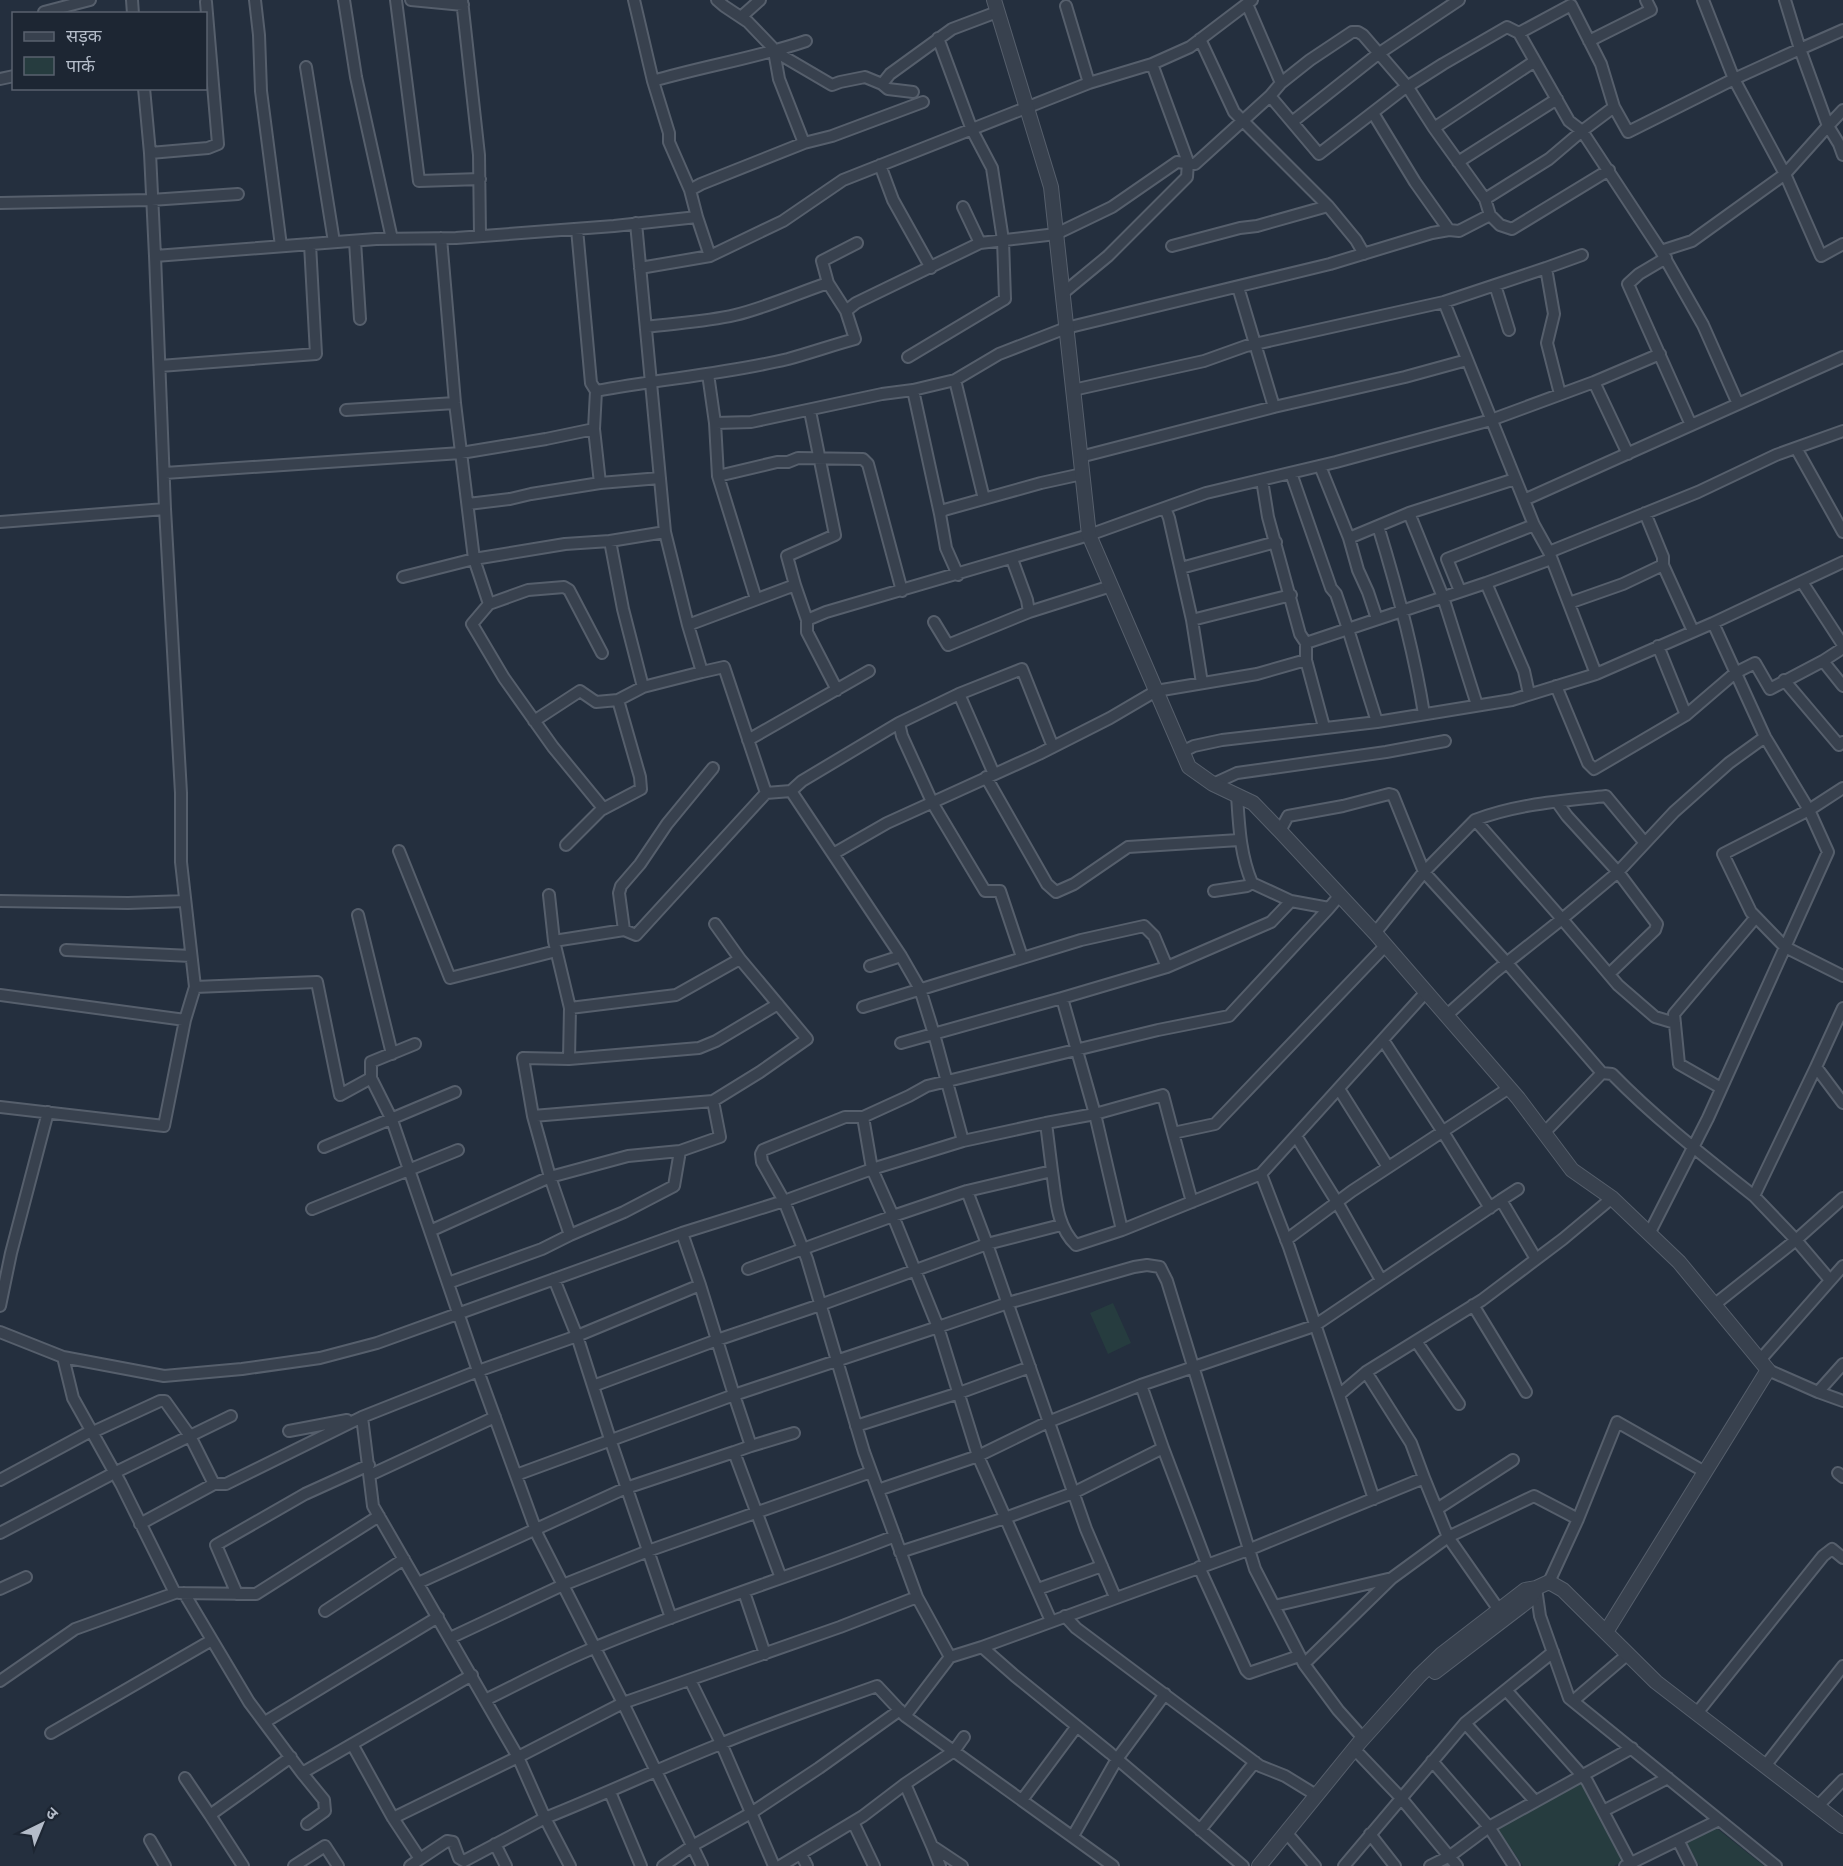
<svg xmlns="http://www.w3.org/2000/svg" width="1843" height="1866" font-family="'Public Sans','Noto Sans Devanagari',sans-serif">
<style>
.green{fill:#263c3f}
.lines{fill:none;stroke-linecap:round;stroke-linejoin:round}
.minor-casing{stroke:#565f6c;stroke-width:14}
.tertiary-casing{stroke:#565f6c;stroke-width:16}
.minor{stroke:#38414e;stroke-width:10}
.tertiary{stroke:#38414e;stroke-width:14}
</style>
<rect width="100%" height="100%" fill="#242f3e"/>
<path class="green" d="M 1113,1303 L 1131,1343 L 1108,1354 L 1090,1313 Z
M 1582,1781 L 1625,1860 L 1614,1866 L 1523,1866 L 1497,1828 Z
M 1714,1826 L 1764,1866 L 1699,1866 L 1686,1841 Z"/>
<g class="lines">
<defs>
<path id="minor" d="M 132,0 L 133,14
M 255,0 L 259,35 L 261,91 L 281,246
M 344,0 L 356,77 L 392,239
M 396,0 L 419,181 L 480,179
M 411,0 L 463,5
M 462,0 L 479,155 L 480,236
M 634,0 L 653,81 L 669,133 L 669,142 L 690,190 L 697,217
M 717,0 L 724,6 L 748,22 L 772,47 L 774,51 L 779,79 L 804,143
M 1785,0 L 1800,49 L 1843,30
M 1247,4 L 1281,83 L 1270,96 L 1319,154 L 1402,90 L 1443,64 L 1507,27 L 1519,33 L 1571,5 L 1601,64 L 1614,107 L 1628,132 L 1734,79 L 1703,0
M 1066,6 L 1089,83
M 44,12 L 90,0
M 741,17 L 760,0
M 1519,33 L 1569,121 L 1582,131 L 1614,107
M 1200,39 L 1234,112 L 1328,206 L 1356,240 L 1364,254
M 1589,41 L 1651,10 L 1646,0
M 774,51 L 832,85 L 840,82 L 865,77 L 882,84 L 888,89 L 913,92
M 306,67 L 334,242
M 0,79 L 14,76
M 653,81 C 704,66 756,58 806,41
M 1281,83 L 1310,60 L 1352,32 L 1358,32 L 1363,35 L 1407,86 L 1434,128 L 1485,199 L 1549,159 L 1582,131 L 1661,251 L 1703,325 L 1738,404
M 882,84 L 890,74 L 952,29 L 997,12
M 144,88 L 150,153 L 155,256
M 1843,110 L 1828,126 L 1839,144 L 1843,155
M 1373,113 L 1415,182 L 1449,230
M 1292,122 L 1378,54 L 1459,0
M 1434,128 L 1535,61
M 150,153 L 208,148 L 218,144 L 206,2
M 1458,162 L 1557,99
M 880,165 L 893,200 L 931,268
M 690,190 L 701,184 L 804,143 L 832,136 L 923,102
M 0,203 L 151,200 L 238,194
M 963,207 L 980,243
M 1490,215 L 1500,225 L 1512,229 L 1609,170
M 636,223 L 665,532 L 688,625 L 702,672 L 724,667 L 766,793 L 791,791 L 901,956
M 577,229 L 591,383 L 596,391 L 594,429 L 600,483
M 441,238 L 455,403 L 474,559 L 489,604 L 472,624 L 504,678 L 553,747 L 603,808
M 355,241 L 360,319
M 1172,246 L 1240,228 L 1257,226 L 1328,206
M 1661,251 L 1692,241 L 1785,174 L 1734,79 L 1800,49 L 1828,126 L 1785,174 L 1821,256 L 1843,244
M 1666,258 L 1639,274 L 1628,284 L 1691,425
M 640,268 L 710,256
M 1495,285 L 1509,330
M 1238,287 L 1274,407
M 1062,294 L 1108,256 L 1187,177 L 1188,162 L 1152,64
M 1444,302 L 1534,525 L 1549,552 L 1596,674 L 1713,623 L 1843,562
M 846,311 L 856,303 L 980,243 L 1056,234 L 1112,207 L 1177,162 L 1195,164 L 1270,96
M 646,327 C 676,323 705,322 735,315 C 765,308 798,293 828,283
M 908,357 L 1005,299 L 1003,240 L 992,168 L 972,130 L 938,38
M 160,366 L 316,354 L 310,244
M 708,374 L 715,423 L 718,476 L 756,599
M 955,380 L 984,499
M 1594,382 L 1628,454
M 913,390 L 940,514
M 1073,390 L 1204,361 L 1246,346 L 1444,302 L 1546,268
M 596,391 C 660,379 725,374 788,359 C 810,353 833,345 855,339 L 846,311 L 828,283 L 822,261 L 857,243
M 1560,394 L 1547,343 L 1554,314 L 1546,268 L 1582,255
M 346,410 L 455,403
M 715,423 L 751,422 L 882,394 L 913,390 L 955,380 L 999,354 L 1066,328 L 1330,264 L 1432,233 L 1449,230 L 1459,231 L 1490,215 L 1485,199
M 1796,448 L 1843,532
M 1080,457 L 1274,407 L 1405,377 L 1467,360
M 1320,466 L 1349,538 L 1358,570 L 1368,592 L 1377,619
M 165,473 L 461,453 L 546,439 L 594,429
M 1291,473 L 1331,588 L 1336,594 L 1348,629 L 1377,722
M 718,476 L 777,462 L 788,462 L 798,458 L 863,459 L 868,464 L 902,591
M 1262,480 L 1268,517 L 1300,634 L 1306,643
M 1524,500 L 1843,357
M 468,504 L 510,499 L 531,494 L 600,483 L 660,478
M 1165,508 L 1169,518 L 1192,620 L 1202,683
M 165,509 L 181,793 L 181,862 L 195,987 L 317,982 L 340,1095 L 371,1078 L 392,1120 L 478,1371 L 362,1417 L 373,1506 L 518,1757 L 545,1818 L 464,1861 L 459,1858 L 453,1842 L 447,1841 L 420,1859
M 1409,513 L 1443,597 L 1477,705
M 1645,513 L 1663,557 L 1663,565 L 1693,631
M 0,522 L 165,509 L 155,256 L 376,239 L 456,238 L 614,226 L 697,217 L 710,256 L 783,221 L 843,180 L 1089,83 L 1152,64 L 1190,47 L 1252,0
M 1378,526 C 1397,588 1414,650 1424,714
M 1349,538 L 1409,513 L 1515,479
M 610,541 L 623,609 L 643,687
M 1549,552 L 1698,492 L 1776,455 L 1843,431
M 1012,559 L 1027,600 L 1029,612
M 1181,568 L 1276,542
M 958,575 L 946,548 L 940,514 L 944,510 L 1041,483 L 1082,474
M 403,577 L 474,559 L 565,544 L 610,541 L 665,532
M 1802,582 L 1843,645
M 1486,583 L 1524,671 L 1529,694
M 795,585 L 787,556 L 835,535 L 810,411
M 1460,591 L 1447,559 L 1534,525
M 1569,603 L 1623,584 L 1663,565
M 489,604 L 528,590 L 564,587 L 569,590 L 602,653
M 807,620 L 807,632 L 837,690
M 1192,620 L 1291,595
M 934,622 L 948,645 L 1029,612 L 1111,586
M 688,625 L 795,585 L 807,620 L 826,612 L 1089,535 L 1206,493 L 1336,462 L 1491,420 L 1594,382 L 1660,354
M 1658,646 L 1686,715
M 1843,648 L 1823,661 L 1843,686
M 1306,660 L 1324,727
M 1784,680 L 1839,745 L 1843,742
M 1556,686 L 1588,763 L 1594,769 L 1686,715 L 1735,673 L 1755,663 L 1770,689 L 1823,661
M 959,694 L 994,774
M 534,721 L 580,691 L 596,702 L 618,700 L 643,687 L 702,672
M 899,723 L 902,736 L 933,804 L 985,891 L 1000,891 L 1022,957
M 748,740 L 869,671
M 1182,752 L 1194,746 L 1222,740 L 1377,722 L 1512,700 L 1596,674
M 986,777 L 1047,884 L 1056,892 L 1074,884 L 1128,847 L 1239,840
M 1213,784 L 1237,773 L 1386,752 L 1445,741
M 1843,788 L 1809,810 L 1723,854 L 1751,912 L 1785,947 L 1843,976
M 791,791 L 802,781 L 899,723 L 959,694 L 1022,669 L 1053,747
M 1237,795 C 1239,826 1240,854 1252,883 L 1291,901
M 1557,802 L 1567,816 L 1618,872 L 1657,924 L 1655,930 L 1609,974
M 1475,820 C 1516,804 1562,801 1606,796 L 1645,843
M 1280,831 L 1288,816 L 1343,806 L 1389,794 L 1393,795 L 1424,872 L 1507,963 L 1602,1073 L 1612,1074 C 1656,1119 1705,1157 1754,1196 L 1816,1067
M 566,845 L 601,810 L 641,789 L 640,777 L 618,700
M 399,851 L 450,978 L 556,951
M 833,854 L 887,823 L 1039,754 L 1110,718 L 1156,691 L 1257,674 L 1306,660 L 1306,643 L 1486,583 L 1551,559
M 1214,891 L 1247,886 L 1252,883
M 549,895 L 554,941
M 0,901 L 128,903 L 185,901
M 1329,908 L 1229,1016 L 1158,1030 L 927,1086 L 909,1096 L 863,1117 L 845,1117 L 763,1150 L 761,1154 L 762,1162 L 784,1201 L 872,1169 L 893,1216 L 938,1327 L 1008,1303 L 1134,1267 L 1147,1265 L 1160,1267 L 1167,1281 L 1255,1569 L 1304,1664 L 1338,1710 L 1363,1738
M 358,915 L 392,1054
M 715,924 L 740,959
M 624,930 L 619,893 L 621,886 L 640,864 L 667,824 L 713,768
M 1375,933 L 1424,872 L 1475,820 L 1562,919 L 1618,985 L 1655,1017 L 1675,1023
M 66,950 L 191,956
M 870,966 L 901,956 L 920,989 L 934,1034 L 963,1141 L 1046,1123
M 0,995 L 185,1020 L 195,987
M 863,1007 L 1081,940 L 1144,926 L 1154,936 L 1167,967
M 1843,1008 L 1816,1067 L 1843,1103
M 1447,1015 L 1495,972 L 1562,919 L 1618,872 L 1674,812 L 1729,763 L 1765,737
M 1383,1040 L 1443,1132 L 1490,1208
M 901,1043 L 1062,998
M 569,1059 L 699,1048 L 716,1041 L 778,1004
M 371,1078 L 371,1062 L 415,1044
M 1721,1088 L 1679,1064 L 1674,1014 L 1756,917
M 1339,1089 L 1388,1167
M 0,1107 L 164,1126 L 185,1020
M 533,1116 L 713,1101
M 863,1117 L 872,1169 L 963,1141
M 1545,1132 L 1602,1073
M 1296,1136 L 1337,1202 L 1381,1280
M 324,1147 L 455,1092
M 1052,1171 C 1056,1197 1056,1226 1076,1245 L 1122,1230
M 1261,1174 L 1122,1230 L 1095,1114 L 1062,998 L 1167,967 L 1271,922 L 1291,901 L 1329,908 L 1340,895
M 967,1191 L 1052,1171 L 1046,1123 L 1095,1114 L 1163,1095 L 1173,1133
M 1754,1196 L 1796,1240 L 1830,1280
M 1501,1200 L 1518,1189
M 1192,1202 L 1173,1133 L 1215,1124 L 1386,945
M 312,1209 L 458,1150
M 430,1231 L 550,1177 L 628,1156 L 680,1151
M 1649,1234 L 1708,1118 L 1828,852 L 1809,810 L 1765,737 L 1713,623
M 570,1235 L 624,1212 L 674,1186 L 680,1151 L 720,1137 L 713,1101 L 760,1072 L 807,1039 L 740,959 L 676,995 L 570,1008 L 554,941 L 624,930 L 636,935 L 766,793
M 1286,1240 L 1352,1191 L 1509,1088
M 748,1269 L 893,1216 L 967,1191 L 987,1244 L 1086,1529 L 1115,1597
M 554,1279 L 577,1336 L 610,1439 L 671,1618
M 448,1283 L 542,1249 L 570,1235 L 550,1177 L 533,1116 L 523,1058 L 569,1059 L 570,1008
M 700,1285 L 682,1233 L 784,1201 L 807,1259 L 864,1452 L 917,1597
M 1473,1305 L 1526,1392
M 1714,1305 L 1796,1240 L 1843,1198
M 0,1306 L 11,1253 L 48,1112
M 0,1332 L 63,1357
M 1416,1341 L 1459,1404
M 1760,1360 L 1843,1266
M 1768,1370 L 1818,1392 L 1843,1364
M 1141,1385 L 1314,1326 L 1501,1200 L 1536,1259
M 593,1386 L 717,1340 L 820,1305 L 987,1244 L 1061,1225
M 1818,1392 L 1843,1401
M 1339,1395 L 1366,1372
M 856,1426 L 959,1393 L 1030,1367
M 289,1431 L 347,1420
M 751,1446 L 794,1433
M 1838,1473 L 1843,1477
M 370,1475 L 495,1417
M 516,1475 L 734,1395 L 751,1446 L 734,1452 L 781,1578
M 1424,1478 L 1411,1443 L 1366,1372 L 1482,1300 L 1563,1239 L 1612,1198
M 0,1480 L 91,1431 L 95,1431 L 160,1401 L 165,1401 L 190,1436 L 214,1484
M 878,1490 L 978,1456 L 1048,1422 L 1141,1385 L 1163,1448
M 1374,1499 L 1289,1247 L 1261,1174 L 1426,992
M 1437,1509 L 1513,1460
M 140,1524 L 214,1484 L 226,1484 L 362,1417
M 0,1533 L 114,1473 L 231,1416
M 900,1552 L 1005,1518 L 1073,1493 L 1163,1448 L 1207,1564
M 1199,1567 L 1246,1670 L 1249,1673 L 1299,1656
M 1549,1582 L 1578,1519
M 418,1583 L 626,1488 L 734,1452
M 1536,1588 L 1540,1616 L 1569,1698 L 1776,1866
M 0,1589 L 26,1577
M 1038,1589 L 1102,1566
M 744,1592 L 765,1654
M 179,1593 L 256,1594 L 379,1516
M 184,1593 L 249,1702 L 302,1773 L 472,1675
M 237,1594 L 216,1545 L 305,1494 L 369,1465
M 1274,1606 L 1392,1578 L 1448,1537 L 1534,1496 L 1578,1519 L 1617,1422 L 1705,1472
M 325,1611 L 404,1559
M 1065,1616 L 1076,1628 L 1260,1766 L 1285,1776 L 1316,1795
M 450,1638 L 563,1585 L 648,1551 L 871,1472
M 982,1647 L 1248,1550 L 1424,1478 L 1448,1537 L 1499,1610
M 950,1657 L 905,1716 L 1113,1866
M 1304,1664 L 1392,1578
M 690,1680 L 721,1743 L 774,1866
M 0,1681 L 75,1629 L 175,1593 L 121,1484 L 73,1398 L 63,1357 L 164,1376 L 242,1369 L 320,1358 L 377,1343 L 682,1233
M 1506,1690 L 1587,1781 L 1632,1866
M 485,1700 C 522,1682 559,1662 596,1647 C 694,1606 796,1575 895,1536
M 1573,1701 L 1628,1654
M 1697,1713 L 1823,1556 L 1832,1549 L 1843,1558
M 265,1722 L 438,1617
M 1465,1723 L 1535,1801
M 51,1733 L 212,1640
M 352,1744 L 393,1818
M 1360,1755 L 1401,1798 L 1457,1866
M 1432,1761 L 1489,1827 L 1514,1866
M 1765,1766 L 1843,1666
M 302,1773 L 324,1800 L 325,1811 L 307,1824
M 185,1778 L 210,1815
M 610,1792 L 641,1866
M 1022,1800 L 1077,1726
M 1817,1807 L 1843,1780
M 1603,1811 L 1668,1778
M 853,1822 L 874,1866
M 1200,1830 L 1255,1762
M 1370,1834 L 1395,1866
M 1073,1836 L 1117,1759 L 1165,1694
M 1291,1838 L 1315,1866
M 150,1840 L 165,1866
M 1678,1840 L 1691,1866
M 495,1844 L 506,1866
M 932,1846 L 940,1866
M 801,1854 L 807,1866
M 243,1866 L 210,1815 L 291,1757
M 294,1866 L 325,1846 L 338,1866
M 410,1866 L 420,1859 L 393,1818 L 518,1757 L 623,1703 L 538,1536 L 478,1371 L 577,1336 L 700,1285 L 734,1395 L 938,1327 L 978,1456 L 1051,1621
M 570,1866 L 545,1818 C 603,1795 660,1768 718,1745 C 770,1723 824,1705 877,1686 L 905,1716
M 663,1866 L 692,1846 L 751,1813 L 819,1768 L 900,1710
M 702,1866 L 623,1703 L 840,1627 L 917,1597 L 950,1657 L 982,1647 L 1015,1676 L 1110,1753 L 1243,1866
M 780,1866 L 863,1816 L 905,1784
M 962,1866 L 932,1846 L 905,1784 L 954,1751 L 964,1737
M 1344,1866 L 1465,1723 L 1553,1652
M 1430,1866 L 1450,1856 L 1489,1827 L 1632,1748
M 1625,1866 L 1719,1820"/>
<path id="tertiary" d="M 994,0 L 1051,187 L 1089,535 L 1189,767 L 1213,784 L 1253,803 L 1280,831 L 1375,933 L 1518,1098 L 1572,1170 L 1612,1198 L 1679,1262 L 1768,1370 L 1606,1632
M 1435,1672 L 1529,1600 L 1536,1588
M 1259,1866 L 1359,1743 L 1419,1676 L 1442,1654 L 1525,1590 L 1536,1588 L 1549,1582 L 1563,1590 L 1656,1682 L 1843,1826"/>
</defs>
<use href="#minor" class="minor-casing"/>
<use href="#tertiary" class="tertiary-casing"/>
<use href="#minor" class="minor"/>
<use href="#tertiary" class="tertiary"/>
</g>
<rect x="12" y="12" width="195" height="78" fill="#1d2633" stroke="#59626f" stroke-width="1.5"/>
<rect x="24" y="32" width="30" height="9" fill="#38414e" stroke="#59626f" stroke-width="1.5"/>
<text x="66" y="42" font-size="18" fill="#b4bcc9">सड़क</text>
<rect x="24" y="57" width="30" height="18" fill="#263c3f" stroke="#59626f" stroke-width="1.5"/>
<text x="66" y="72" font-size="18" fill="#b4bcc9">पार्क</text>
<g transform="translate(42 1824) rotate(43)" stroke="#1d2633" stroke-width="4.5" paint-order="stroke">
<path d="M0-4.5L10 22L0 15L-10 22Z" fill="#b4bcc9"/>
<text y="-9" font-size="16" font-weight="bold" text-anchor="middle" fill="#b4bcc9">उ</text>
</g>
</svg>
